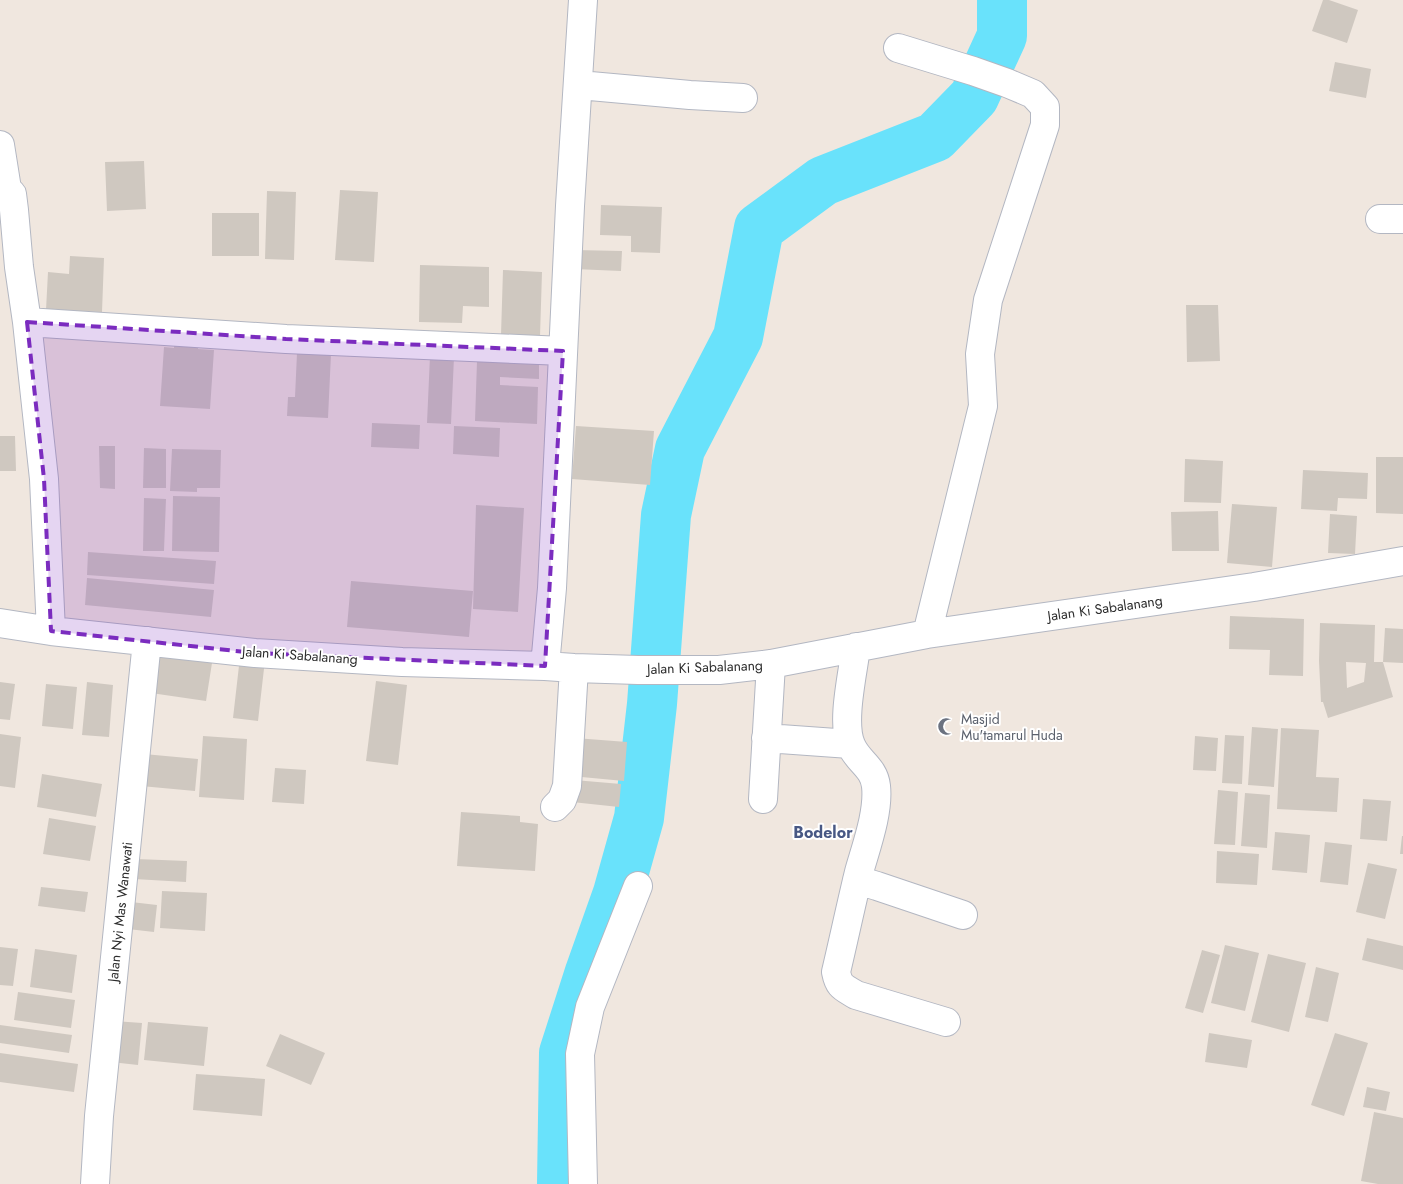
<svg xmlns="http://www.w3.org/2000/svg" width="1403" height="1184" font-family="Jost,sans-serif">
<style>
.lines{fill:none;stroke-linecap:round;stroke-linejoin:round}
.river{stroke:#69e2fb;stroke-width:50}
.building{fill:#cfc8c0;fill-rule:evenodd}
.minor-casing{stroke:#b3b7c2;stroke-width:30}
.minor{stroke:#fff;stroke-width:28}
.marked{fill:#7b2cbf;fill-opacity:0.2;stroke:#7b2cbf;stroke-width:4;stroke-dasharray:10 6;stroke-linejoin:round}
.labels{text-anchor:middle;stroke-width:4;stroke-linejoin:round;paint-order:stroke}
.street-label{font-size:14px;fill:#2d2d2d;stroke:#fff}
.worship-label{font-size:14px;fill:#5b616d;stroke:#fff;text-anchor:start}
.quarter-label{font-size:16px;font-weight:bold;fill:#485884;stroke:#fff}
</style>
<rect width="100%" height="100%" fill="#f0e7df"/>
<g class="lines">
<path class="river" d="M 562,1184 L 564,1053 L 590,972 L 618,893 L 639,818 L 652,704 L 666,515 L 680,449 L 738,337 L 759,228 L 823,181 L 935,137 L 974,97 L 1002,36 L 1002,0"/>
</g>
<path class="building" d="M 1323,0 L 1329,0 L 1358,10 L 1347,43 L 1312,31 Z
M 1335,62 L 1371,69 L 1366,98 L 1329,91 Z
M 144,161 L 146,209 L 107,211 L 105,162 Z
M 340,190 L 378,192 L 374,262 L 335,260 Z
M 267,191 L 296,192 L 294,260 L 265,259 Z
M 601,205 L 662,207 L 660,253 L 631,252 L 631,236 L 600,235 Z
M 212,213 L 259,213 L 259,256 L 212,256 Z
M 574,250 L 622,251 L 621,271 L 574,269 Z
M 70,256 L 104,258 L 102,312 L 46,310 L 48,272 L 69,274 Z
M 420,265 L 489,267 L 489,307 L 463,306 L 462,323 L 419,322 Z
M 503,270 L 542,272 L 540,336 L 501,335 Z
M 1186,305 L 1218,305 L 1220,361 L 1187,362 Z
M 174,341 L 198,342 L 198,349 L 214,350 L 210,409 L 160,406 L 164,347 L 174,348 Z
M 297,353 L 331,354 L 328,418 L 287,416 L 288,397 L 295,397 Z
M 430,356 L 454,357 L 451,424 L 427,423 Z
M 477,361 L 539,364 L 539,379 L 500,377 L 500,385 L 538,387 L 537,424 L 475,421 Z
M 372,423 L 420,425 L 419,449 L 371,447 Z
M 454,426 L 500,428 L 499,457 L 453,454 Z
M 576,426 L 654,431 L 650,485 L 572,479 Z
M 0,436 L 15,436 L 16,471 L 0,471 Z
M 99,446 L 115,446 L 115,489 L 100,488 Z
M 144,448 L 166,449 L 166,488 L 143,488 Z
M 172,449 L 221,450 L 220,488 L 197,488 L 197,492 L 170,491 Z
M 1376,457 L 1403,457 L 1403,514 L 1376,513 Z
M 1185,459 L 1223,461 L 1221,503 L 1184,502 Z
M 1303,470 L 1368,473 L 1367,499 L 1338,498 L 1337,511 L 1301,509 Z
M 173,496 L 220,497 L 219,552 L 172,551 Z
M 144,498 L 166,499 L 164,551 L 143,551 Z
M 1232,504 L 1277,507 L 1272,567 L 1227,563 Z
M 476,505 L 524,508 L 518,612 L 473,609 Z
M 1218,511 L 1219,551 L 1172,551 L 1171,512 Z
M 1330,514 L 1357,516 L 1355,554 L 1328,553 Z
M 88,552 L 216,561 L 214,584 L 87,575 Z
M 87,578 L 214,590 L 211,617 L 85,605 Z
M 351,581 L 473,591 L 469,637 L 347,627 Z
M 1230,616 L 1304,619 L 1303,676 L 1269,675 L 1270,650 L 1229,649 Z
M 1320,623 L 1375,625 L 1374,662 L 1383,662 L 1393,697 L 1328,718 L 1323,702 L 1321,702 L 1319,661 ZM 1346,662 L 1366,663 L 1364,682 L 1347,688 Z
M 1385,628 L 1403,629 L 1403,663 L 1383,662 Z
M 156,655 L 212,663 L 206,701 L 151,693 Z
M 240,657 L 265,660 L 258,721 L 233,718 Z
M 376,681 L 407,685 L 398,765 L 366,761 Z
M 0,682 L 15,684 L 10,720 L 0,719 Z
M 87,682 L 113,685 L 109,737 L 82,735 Z
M 46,684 L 77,687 L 73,729 L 42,726 Z
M 1252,727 L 1278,729 L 1274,787 L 1248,785 Z
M 1281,728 L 1319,730 L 1316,777 L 1339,778 L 1337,812 L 1277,809 Z
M 0,734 L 21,737 L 15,788 L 0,786 Z
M 1225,735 L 1244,736 L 1242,784 L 1222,783 Z
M 203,736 L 247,739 L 244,800 L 199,797 Z
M 1195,736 L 1218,738 L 1216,771 L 1193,770 Z
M 575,738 L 627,742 L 624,781 L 571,776 Z
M 144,754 L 198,759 L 195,791 L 141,786 Z
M 275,768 L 306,770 L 304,804 L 272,802 Z
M 42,774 L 102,784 L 96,817 L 37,807 Z
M 574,780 L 621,784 L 619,807 L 572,802 Z
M 1218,790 L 1238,792 L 1235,845 L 1214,844 Z
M 1245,793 L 1270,795 L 1267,848 L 1241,846 Z
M 1363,799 L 1391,801 L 1387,841 L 1360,839 Z
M 461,812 L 520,816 L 520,822 L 538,824 L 535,871 L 457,866 Z
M 49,818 L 96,826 L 90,861 L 43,854 Z
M 1275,832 L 1310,835 L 1307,873 L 1272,870 Z
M 1402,836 L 1403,836 L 1403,854 L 1400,854 Z
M 1325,842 L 1352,845 L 1348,885 L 1320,882 Z
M 1217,851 L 1259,854 L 1257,885 L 1216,883 Z
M 136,859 L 187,861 L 186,882 L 134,879 Z
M 1368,863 L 1397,869 L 1385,919 L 1356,912 Z
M 41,887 L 88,892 L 85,912 L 38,906 Z
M 162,891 L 207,893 L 205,931 L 160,928 Z
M 131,902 L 157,905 L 154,932 L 128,929 Z
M 1367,938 L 1403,946 L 1403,970 L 1362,960 Z
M 1225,945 L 1259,953 L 1245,1011 L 1211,1003 Z
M 0,947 L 18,949 L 13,986 L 0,985 Z
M 35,949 L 77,955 L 72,993 L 30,987 Z
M 1202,950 L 1220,955 L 1203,1013 L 1185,1008 Z
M 1268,954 L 1306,963 L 1289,1032 L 1251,1022 Z
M 1316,967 L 1339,973 L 1328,1022 L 1305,1017 Z
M 18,992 L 75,1000 L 71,1028 L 14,1020 Z
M 114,1021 L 142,1023 L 138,1065 L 111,1062 Z
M 148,1022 L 208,1027 L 204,1066 L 144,1060 Z
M 0,1025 L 72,1035 L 69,1053 L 0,1043 Z
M 1209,1033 L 1252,1040 L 1247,1068 L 1205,1062 Z
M 1335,1033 L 1368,1043 L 1344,1116 L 1311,1105 Z
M 280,1034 L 325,1053 L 311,1085 L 266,1066 Z
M 0,1053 L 78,1064 L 74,1092 L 0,1082 Z
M 196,1074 L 265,1079 L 262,1116 L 193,1110 Z
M 1367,1087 L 1390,1092 L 1386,1111 L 1363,1107 Z
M 1374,1112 L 1403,1118 L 1403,1184 L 1378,1184 L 1361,1181 Z"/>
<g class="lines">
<defs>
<path id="minor" d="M 898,48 L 973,71 L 1007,83 L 1033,94 L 1045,107 L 1045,125 L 988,300 L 980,354 L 983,406 L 927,634
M 579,85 L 690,95 L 743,98
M 0,145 L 7,189
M 0,188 L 7,189 L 12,194 L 14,210 L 19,267 L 27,322 L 44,479 L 51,631
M 1380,219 L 1403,219
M 27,322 L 286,339 L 563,351
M 0,623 L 51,631 L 255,653 L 402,662 L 545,666 L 574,668 L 638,670 L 719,670 L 771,664 L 927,634 L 1254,587 L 1403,561
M 856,647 C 853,673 841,722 851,745 C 857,761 874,767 876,786 C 879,812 866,847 859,872 C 851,905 844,938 836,972 C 839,987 843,987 856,995 L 946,1022
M 545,666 L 552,588 L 570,206 L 583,0
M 766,738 L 850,744
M 763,799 L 771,664
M 555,807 L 562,800 L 567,786 L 574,668
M 857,880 L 877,886 L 963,915
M 95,1184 L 99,1116 L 147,641
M 583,1184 L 580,1054 L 590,1007 L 638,886"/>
</defs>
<use href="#minor" class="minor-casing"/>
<use href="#minor" class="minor"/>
</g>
<path class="marked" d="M 27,322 L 286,339 L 563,351 L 545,666 L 255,653 L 51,631 L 44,479 Z"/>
<defs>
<symbol id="mosque-bare" viewBox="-9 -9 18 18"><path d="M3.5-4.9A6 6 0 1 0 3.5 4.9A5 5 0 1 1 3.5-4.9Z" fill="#6b7280" stroke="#fff" stroke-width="2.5" paint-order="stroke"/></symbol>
</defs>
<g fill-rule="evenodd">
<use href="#mosque-bare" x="934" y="714" width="25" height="25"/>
</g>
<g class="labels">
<g class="street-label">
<text transform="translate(1105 608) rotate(-8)" y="5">Jalan Ki Sabalanang</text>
<text transform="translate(300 655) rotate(4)" y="5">Jalan Ki Sabalanang</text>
<text transform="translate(705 667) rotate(-2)" y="5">Jalan Ki Sabalanang</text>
<text transform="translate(120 912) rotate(-84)" y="5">Jalan Nyi Mas Wanawati</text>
</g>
<g class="worship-label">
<text x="961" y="724">Masjid<tspan x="961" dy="16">Mu'tamarul Huda</tspan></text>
</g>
<g class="quarter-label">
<text x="823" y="838">Bodelor</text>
</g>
</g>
</svg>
